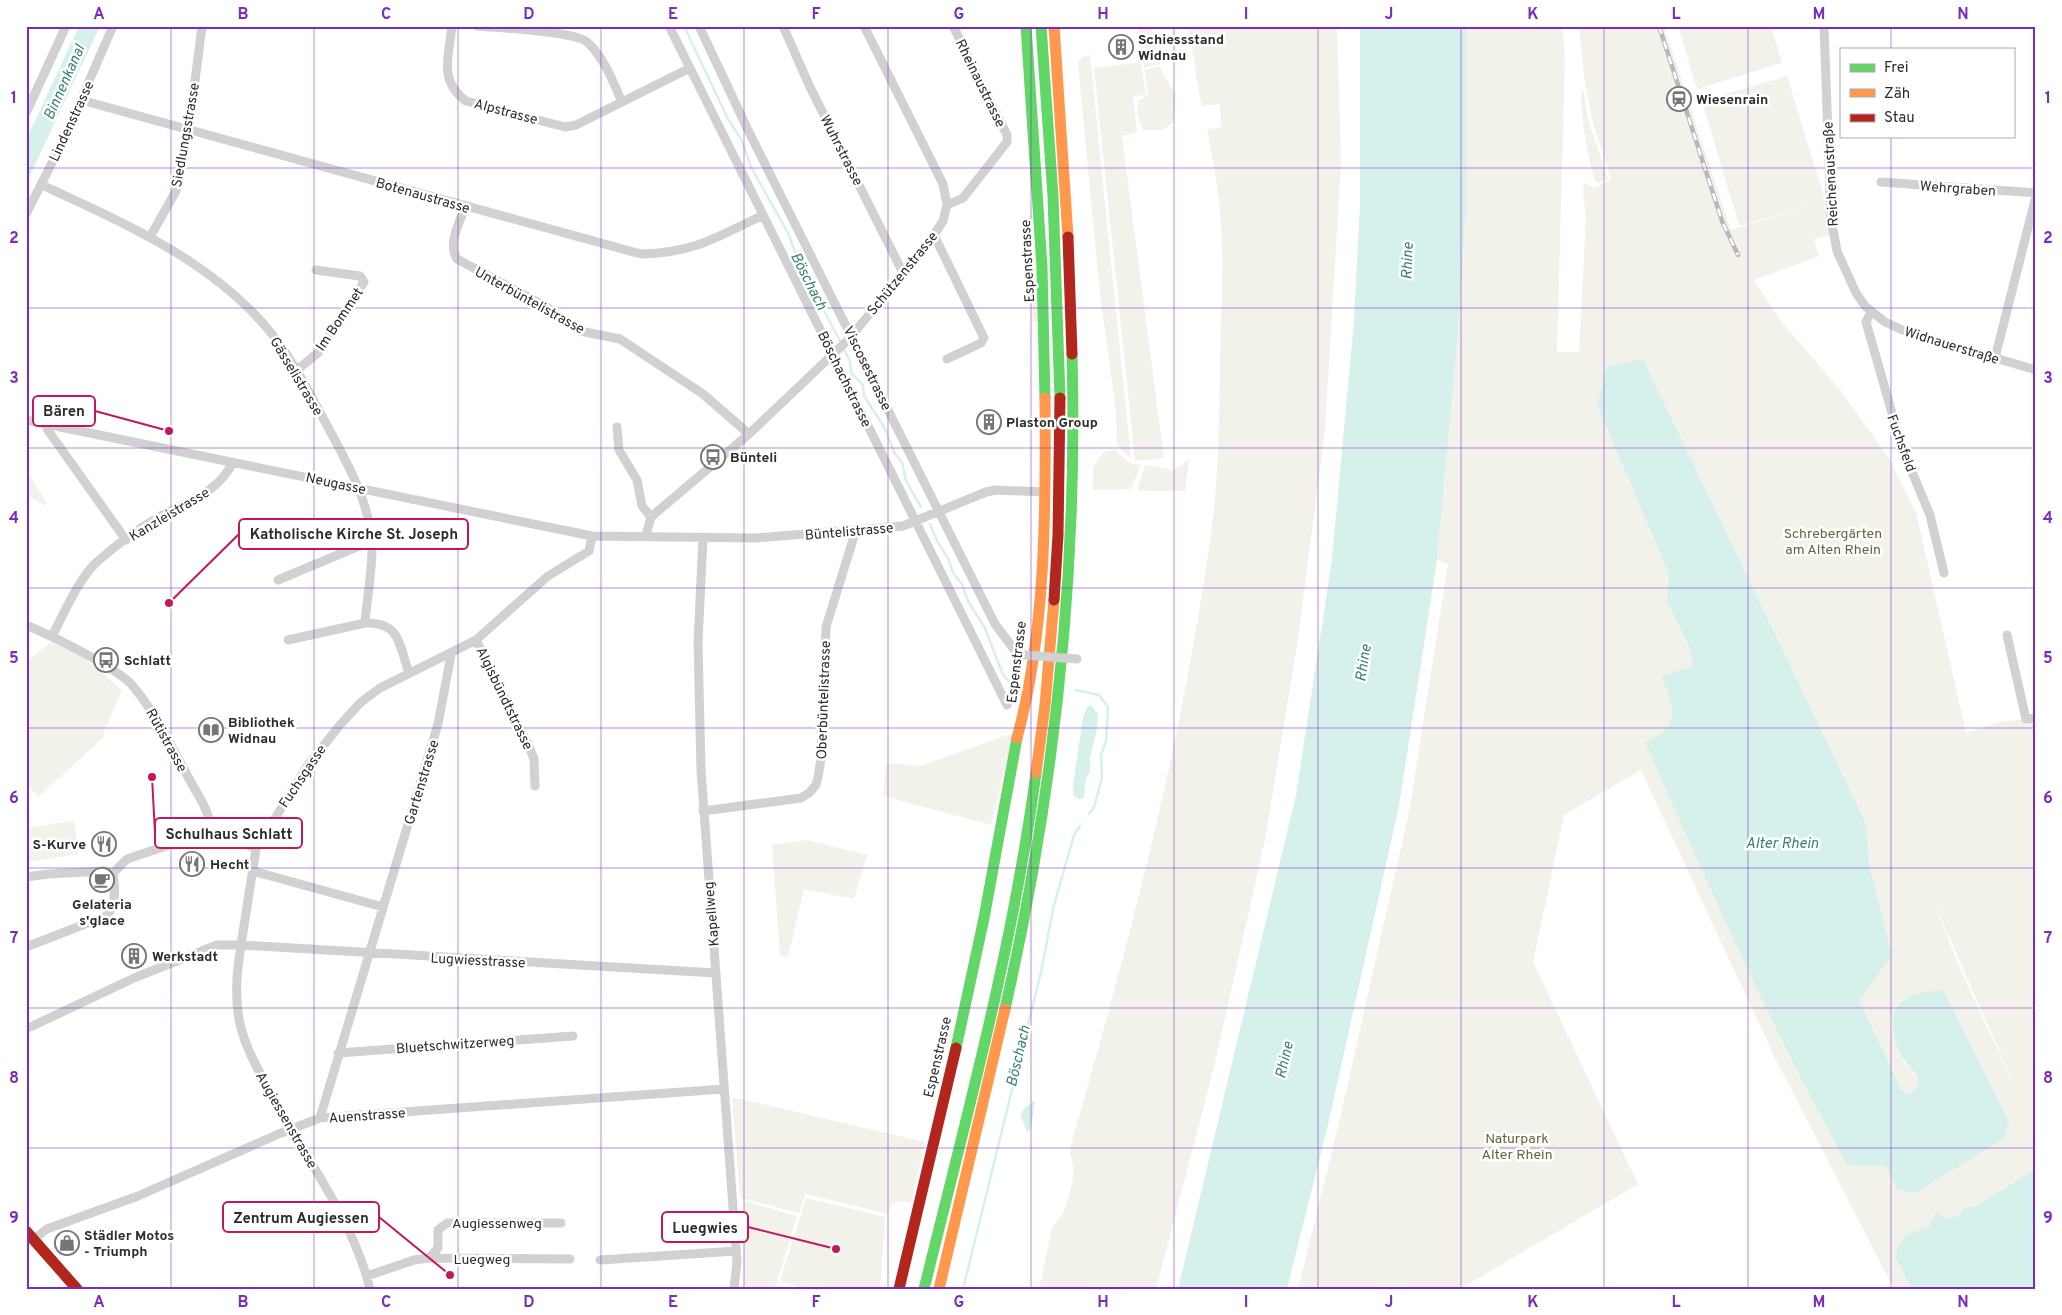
<svg xmlns="http://www.w3.org/2000/svg" width="2062" height="1315" font-family="Overpass,sans-serif">
<style>
.green{fill:#f3f2ea;fill-rule:evenodd}
.water{fill:#d6f1eb}
.lines{fill:none;stroke-linecap:round;stroke-linejoin:round}
.stream{stroke:#d6f1eb;stroke-width:2.5}
.street{stroke:#d1d1d1;stroke-width:9}
.fast{stroke:#63d668;stroke-width:11}
.slow{stroke:#ff974d;stroke-width:11}
.jam{stroke:#b3261e;stroke-width:11}
.rail-casing{stroke:#b8b8b8;stroke-width:4.5}
.rail{stroke:#fff;stroke-width:2.5;stroke-dasharray:8;stroke-linecap:butt}
.street-bridge{stroke:#d1d1d1;stroke-width:9}
.grid{fill:none;stroke:#7b2cbf;stroke-width:1;stroke-opacity:0.55}
.labels{text-anchor:middle;stroke-width:5;stroke-linejoin:round;paint-order:stroke}
.poi-label{font-size:14px;font-weight:bold;fill:#2c2c2c;stroke:#fff;text-anchor:start}
.street-label{font-size:14px;fill:#2c2c2c;stroke:#fff}
.park-label{font-size:14px;fill:#676439;stroke:#fff}
.water-label{font-size:15px;font-style:italic;fill:#358271;stroke:#fff}
.leader{fill:none;stroke:#c2185b;stroke-width:2}
.callout-dot{fill:#c2185b;stroke:#fff;stroke-width:2}
.callout{fill:#fff;stroke:#c2185b;stroke-width:2}
.callout-label{font-size:15px;text-anchor:middle;font-weight:bold;fill:#2c2c2c}
.neatline{fill:none;stroke:#7b2cbf;stroke-width:2}
.grid-label{font-size:16px;text-anchor:middle;font-weight:bold;fill:#7b2cbf}
</style>
<rect width="100%" height="100%" fill="#fff"/>
<path class="green" d="M 1130,26 L 1152,26 L 1160,64 L 1144,68 L 1137,28 Z
M 1187,26 L 1337,26 L 1341,163 L 1325,431 L 1298,639 L 1265,840 L 1214,1067 L 1156,1289 L 1039,1289 L 1052,1228 L 1064,1212 L 1073,1180 L 1074,1170 L 1070,1153 L 1072,1141 C 1130,940 1184,735 1212,526 C 1219,472 1219,416 1220,361 C 1221,308 1225,253 1219,201 C 1217,177 1211,153 1207,129 L 1221,128 L 1220,104 L 1202,106 C 1195,78 1195,54 1187,26 Z
M 1466,26 L 1562,26 L 1565,59 L 1557,352 L 1579,352 L 1586,218 L 1583,193 L 1584,183 L 1595,188 L 1611,179 L 1593,123 L 1584,77 L 1579,26 L 1664,27 L 1731,230 L 1825,200 L 1830,235 L 1814,239 L 1819,256 L 1754,280 L 1780,320 L 1840,390 L 1889,458 L 1916,512 L 1966,733 L 1998,722 L 2036,718 L 2036,1173 L 2032,1170 L 1974,1207 L 1964,1207 L 1959,1216 C 1932,1221 1915,1240 1895,1256 L 1911,1289 L 1895,1289 L 1885,1272 L 1773,1054 L 1641,770 L 1564,815 L 1533,962 L 1638,1184 L 1460,1289 L 1298,1289 L 1338,1127 L 1410,807 L 1448,564 L 1437,560 L 1459,322 ZM 1643,359 L 1865,821 L 1870,868 L 1892,955 L 1859,1001 L 1902,1090 L 1908,1094 L 1918,1087 L 1917,1074 L 1904,1063 L 1890,1023 L 1895,1007 L 1907,997 L 2003,1139 L 1897,1189 L 1885,1166 L 1847,1165 C 1772,1028 1710,885 1646,742 L 1662,736 L 1672,720 L 1673,703 L 1694,666 L 1688,644 L 1667,601 L 1669,575 L 1597,405 ZM 1932,898 L 2012,1080 L 2012,1081 L 1961,971 Z
M 1678,26 L 1771,26 L 1782,63 L 1697,89 Z
M 1090,55 L 1131,459 L 1117,445 L 1116,412 L 1100,294 L 1078,64 L 1081,57 Z
M 1141,62 L 1146,95 L 1133,96 L 1137,132 L 1122,136 L 1164,458 L 1135,461 L 1094,68 Z
M 1159,66 L 1176,96 L 1173,123 L 1162,130 L 1143,130 L 1137,114 L 1138,101 L 1148,95 L 1145,70 Z
M 1787,76 L 1825,200 L 1739,226 L 1702,101 Z
M 1584,91 L 1588,120 L 1608,179 L 1598,183 L 1595,181 C 1587,151 1581,123 1581,92 Z
M 1035,240 L 1039,322 L 1032,322 Z
M 1115,449 L 1129,463 L 1141,465 L 1131,489 L 1093,490 L 1093,467 L 1103,452 Z
M 1189,460 L 1185,491 L 1137,491 L 1145,465 L 1173,470 Z
M 26,475 L 30,476 L 47,503 L 44,505 L 26,495 Z
M 51,642 L 83,657 L 122,690 L 104,732 L 104,737 L 38,797 L 26,784 L 26,662 Z
M 1013,733 L 991,825 L 883,796 L 886,763 L 920,766 Z
M 74,821 L 79,854 L 27,862 L 26,828 Z
M 807,840 L 867,855 L 854,899 L 804,889 L 788,957 L 780,956 L 772,845 Z
M 732,1097 L 925,1142 L 911,1203 C 899,1200 891,1201 888,1214 L 806,1194 L 799,1213 L 740,1198 Z
M 806,1198 L 885,1217 L 880,1289 L 805,1289 L 780,1281 Z
M 744,1201 L 797,1216 L 775,1289 L 752,1289 L 744,1286 Z"/>
<path class="water" d="M 79,26 L 100,26 L 26,184 L 26,140 Z
M 1360,26 L 1466,26 L 1466,205 L 1459,322 L 1437,560 L 1399,806 L 1328,1125 L 1287,1289 L 1178,1289 L 1296,795 L 1332,559 L 1354,321 L 1360,203 Z
M 1643,359 L 1865,821 L 1870,868 L 1892,955 L 1859,1001 L 1902,1090 L 1908,1094 L 1918,1087 L 1917,1074 C 1904,1063 1898,1052 1894,1035 C 1884,1000 1914,992 1943,990 L 2009,1122 L 2003,1139 L 1915,1193 L 1897,1189 L 1885,1166 L 1847,1165 C 1772,1028 1708,886 1645,742 C 1682,728 1675,707 1661,676 L 1693,666 L 1688,644 L 1667,601 L 1669,575 L 1597,405 L 1607,367 Z
M 1091,705 L 1098,714 L 1097,729 L 1090,759 L 1090,772 L 1086,778 L 1084,798 L 1079,799 L 1074,796 L 1073,785 L 1083,717 L 1087,707 Z
M 1035,1100 L 1031,1128 L 1027,1132 C 1021,1112 1014,1116 1035,1100 Z
M 2033,1170 L 2036,1173 L 2036,1289 L 1911,1289 L 1895,1256 C 1904,1234 1907,1233 1929,1227 L 1937,1210 L 1946,1219 L 1959,1216 L 1964,1207 L 1974,1207 Z"/>
<g class="lines">
<path class="stream" d="M 684,26 L 728,119 L 741,139 L 751,167 L 788,233 L 797,257 L 798,265 L 807,278 L 841,343
M 843,348 L 850,361 L 851,373 L 863,385 L 864,396 L 884,427 L 895,454 L 902,462 L 906,481 L 921,507
M 930,524 L 937,541 L 948,558 L 953,573 L 962,584 L 968,601 L 985,628 L 1003,675 L 1009,681 L 1019,684
M 1076,690 L 1099,695 L 1108,707 L 1106,741 L 1101,755 L 1102,778 L 1094,807 L 1089,814
M 963,1289 L 1041,972 L 1054,905 L 1074,835 L 1080,826"/>
<path class="street" d="M 452,26 C 449,56 438,81 466,101 L 565,127 L 576,125 L 622,102
M 477,26 C 497,28 574,31 587,42 C 604,57 613,82 622,102 L 690,68
M 669,26 L 1007,705
M 699,26 L 749,132 L 995,624 L 1013,648 L 1025,655
M 783,26 L 809,85 L 903,273
M 1824,26 L 1831,219 L 1837,251 L 1856,293 L 1865,306 L 1885,322 L 1907,332 L 2036,370
M 81,100 L 641,254 C 693,253 718,237 763,215
M 26,113 L 66,26
M 1881,182 L 2036,193
M 42,185 C 124,223 213,261 272,334 C 295,363 312,398 330,431 C 349,466 371,506 372,548 C 372,572 367,598 365,623 C 400,621 399,645 409,673
M 947,205 L 963,198 L 1007,142 L 1007,135 L 953,26
M 465,207 C 460,222 447,244 457,259 L 545,306 L 580,331 L 620,339 L 703,394 L 749,434
M 26,214 L 63,141 L 113,26
M 934,235 L 984,338 L 981,343 L 947,359
M 150,237 L 176,191 L 189,128 L 202,26
M 1871,312 L 1866,322 L 1902,448 L 1930,515 L 1944,573
M 1995,358 L 2036,196
M 297,370 L 319,352 L 364,282 L 360,276 L 316,270
M 26,420 L 592,536 L 755,538 L 903,526 L 986,492 L 996,490 L 1045,492
M 48,424 L 47,429 L 126,540
M 617,427 L 619,450 L 637,480 L 642,506 L 651,517
M 646,535 L 651,517 L 749,434 L 849,339 L 934,235 L 943,221 L 947,205 L 943,184 L 864,26
M 703,538 L 698,642 L 701,770 L 737,1262 L 734,1289
M 278,580 L 371,541
M 26,625 C 50,635 116,667 132,685 C 154,711 168,740 184,769 C 193,788 208,807 211,827
M 2007,635 L 2026,719 L 2036,718
M 52,636 C 64,614 79,577 98,561 C 116,545 139,528 161,516 C 188,501 218,493 233,462
M 288,640 L 365,623
M 476,640 L 528,744 L 534,759 L 535,786
M 703,811 L 801,798 L 809,793 L 816,785 L 818,777 L 821,759 L 826,627 L 856,530
M 211,827 L 256,849
M 253,871 L 383,907
M 26,877 L 48,874 L 104,871 L 113,873 L 127,859 L 202,834 L 211,827
M 26,947 L 106,916 C 117,907 115,887 113,873
M 26,1029 L 134,978 L 217,945 L 241,945 L 256,849 L 308,765 L 340,725 L 361,702 L 380,688 L 476,640 L 548,576 L 589,551 L 592,536
M 338,1053 L 573,1036
M 320,1118 L 438,724 L 451,655
M 34,1239 L 47,1229 L 138,1196 L 281,1133 L 320,1118 L 724,1089
M 429,1258 L 438,1248 L 438,1230 L 447,1223 L 561,1223
M 600,1260 L 736,1251
M 367,1276 L 414,1260 L 429,1258 L 570,1259
M 370,1289 C 352,1215 301,1153 267,1086 C 256,1066 245,1046 240,1024 C 234,997 237,971 241,945 L 716,973"/>
<path class="fast" d="M 1026,26 L 1042,267 L 1045,398
M 1041,26 L 1053,196 L 1060,398
M 1005,1009 C 1054,793 1078,574 1072,354
M 956,1048 L 984,918 L 1017,738
M 924,1289 C 966,1119 1013,947 1036,773"/>
<path class="slow" d="M 1054,26 L 1068,237
M 1017,738 C 1046,632 1046,508 1045,398
M 1036,773 L 1045,705 L 1054,600
M 939,1289 L 1005,1009"/>
<path class="jam" d="M 1068,237 L 1072,354
M 1054,600 L 1058,535 L 1060,398
M 26,1231 L 77,1289
M 899,1289 L 956,1048"/>
<defs>
<path id="rail" d="M 1659,26 L 1722,221 L 1738,255"/>
</defs>
<use href="#rail" class="rail-casing"/>
<use href="#rail" class="rail"/>
<path class="street-bridge" d="M 1025,655 L 1077,659"/>
</g>
<path class="grid" d="M 171,26 L 171,1289M 314,26 L 314,1289M 458,26 L 458,1289M 601,26 L 601,1289M 744,26 L 744,1289M 888,26 L 888,1289M 1031,26 L 1031,1289M 1174,26 L 1174,1289M 1318,26 L 1318,1289M 1461,26 L 1461,1289M 1604,26 L 1604,1289M 1748,26 L 1748,1289M 1891,26 L 1891,49M 1891,136 L 1891,1289M 26,168 L 2036,168M 26,308 L 2036,308M 26,448 L 2036,448M 26,588 L 2036,588M 26,728 L 2036,728M 26,868 L 2036,868M 26,1008 L 2036,1008M 26,1148 L 2036,1148"/>
<defs>
<symbol id="building-ring" viewBox="-11 -11 22 22"><circle r="9.5" fill="#fff" stroke="#767676" stroke-width="1.5"/><path d="M-4-6H4V6H1V3H-1V6H-4ZM-2.5-4.3h1.7v1.8h-1.7ZM.8-4.3h1.7v1.8H.8ZM-2.5-1h1.7V.8h-1.7ZM.8-1h1.7V.8H.8Z" fill="#767676"/></symbol>
<symbol id="station-ring" viewBox="-11 -11 22 22"><circle r="9.5" fill="#fff" stroke="#767676" stroke-width="1.5"/><path d="M-3-6H3Q5-6 5-4V2Q5 4 3 4L4.5 6H3L1.5 4h-3L-3 6H-4.5L-3 4Q-5 4-5 2V-4Q-5-6-3-6ZM-3.5-4v3h7v-3ZM-3.5 1v1.5H-2V1ZM2 1v1.5H3.5V1Z" fill="#767676"/></symbol>
<symbol id="bus-ring" viewBox="-11 -11 22 22"><circle r="9.5" fill="#fff" stroke="#767676" stroke-width="1.5"/><path d="M-5-6H5V4H4V6H2V4H-2V6H-4V4H-5ZM-3.5-4V0h7V-4ZM-3.5 1.2v1.5H-2V1.2ZM2 1.2v1.5H3.5V1.2Z" fill="#767676"/></symbol>
<symbol id="library-ring" viewBox="-11 -11 22 22"><circle r="9.5" fill="#fff" stroke="#767676" stroke-width="1.5"/><path d="M-6-4Q-3-5.5-.7-3.5V5Q-3 3-6 4ZM6-4Q3-5.5 .7-3.5V5Q3 3 6 4Z" fill="#767676"/></symbol>
<symbol id="restaurant-ring" viewBox="-11 -11 22 22"><circle r="9.5" fill="#fff" stroke="#767676" stroke-width="1.5"/><path d="M-5-6h1v4h1v-4h1v4h1v-4h1v5L-1.5 .5V6h-2V.5L-5-1ZM5-6V6H3V1.5H1.5Q1.5-4 5-6Z" fill="#767676"/></symbol>
<symbol id="cafe-ring" viewBox="-11 -11 22 22"><circle r="9.5" fill="#fff" stroke="#767676" stroke-width="1.5"/><path d="M-5.5-4.5H6V0H3Q3 3.5 0 3.5H-2.5Q-5.5 3.5-5.5 0ZM3-3.2v2h1.7v-2ZM-6 4.5H4V6H-6Z" fill="#767676"/></symbol>
<symbol id="shop-ring" viewBox="-11 -11 22 22"><circle r="9.5" fill="#fff" stroke="#767676" stroke-width="1.5"/><path d="M-5-2.5h2.3a2.7 3.5 0 0 1 5.4 0H5L5.5 6h-11ZM-1.5-2.5h3a1.5 2.3 0 0 0-3 0Z" fill="#767676"/></symbol>
</defs>
<g fill-rule="evenodd">
<use href="#building-ring" x="1107" y="33" width="28" height="28"/>
<use href="#station-ring" x="1665" y="85" width="28" height="28"/>
<use href="#building-ring" x="975" y="408" width="28" height="28"/>
<use href="#bus-ring" x="699" y="443" width="28" height="28"/>
<use href="#bus-ring" x="92" y="646" width="28" height="28"/>
<use href="#library-ring" x="197" y="716" width="28" height="28"/>
<use href="#restaurant-ring" x="90" y="830" width="28" height="28"/>
<use href="#restaurant-ring" x="178" y="850" width="28" height="28"/>
<use href="#cafe-ring" x="88" y="866" width="28" height="28"/>
<use href="#building-ring" x="120" y="942" width="28" height="28"/>
<use href="#shop-ring" x="53" y="1229" width="28" height="28"/>
</g>
<g class="labels">
<g class="poi-label">
<text x="1138" y="44">Schiessstand<tspan x="1138" dy="16">Widnau</tspan></text>
<text x="1696" y="104">Wiesenrain</text>
<text x="1006" y="427">Plaston Group</text>
<text x="730" y="462">Bünteli</text>
<text x="124" y="665">Schlatt</text>
<text x="228" y="727">Bibliothek<tspan x="228" dy="16">Widnau</tspan></text>
<text x="86" y="849" text-anchor="end">S-Kurve</text>
<text x="210" y="869">Hecht</text>
<text x="102" y="909" text-anchor="middle">Gelateria<tspan x="102" dy="16">s'glace</tspan></text>
<text x="152" y="961">Werkstadt</text>
<text x="84" y="1240">Städler Motos<tspan x="84" dy="16">- Triumph</tspan></text>
</g>
<g class="street-label">
<text transform="translate(981 83) rotate(64)" y="5">Rheinaustrasse</text>
<text transform="translate(506 111) rotate(15)" y="5">Alpstrasse</text>
<text transform="translate(71 121) rotate(-65)" y="5">Lindenstrasse</text>
<text transform="translate(185 135) rotate(-80)" y="5">Siedlungsstrasse</text>
<text transform="translate(842 150) rotate(63)" y="5">Wuhrstrasse</text>
<text transform="translate(1830 174) rotate(-93)" y="5">Reichenaustraße</text>
<text transform="translate(1958 188) rotate(4)" y="5">Wehrgraben</text>
<text transform="translate(423 195) rotate(16)" y="5">Botenaustrasse</text>
<text transform="translate(1027 261) rotate(-93)" y="5">Espenstrasse</text>
<text transform="translate(902 273) rotate(-51)" y="5">Schützenstrasse</text>
<text transform="translate(530 300) rotate(29)" y="5">Unterbüntelistrasse</text>
<text transform="translate(339 319) rotate(-56)" y="5">Im Bommet</text>
<text transform="translate(1952 345) rotate(17)" y="5">Widnauerstraße</text>
<text transform="translate(868 368) rotate(64)" y="5">Viscosestrasse</text>
<text transform="translate(297 376) rotate(59)" y="5">Gässelistrasse</text>
<text transform="translate(845 379) rotate(64)" y="5">Böschachstrasse</text>
<text transform="translate(1902 443) rotate(70)" y="5">Fuchsfeld</text>
<text transform="translate(336 483) rotate(12)" y="5">Neugasse</text>
<text transform="translate(169 514) rotate(-31)" y="5">Kanzleistrasse</text>
<text transform="translate(849 531) rotate(-5)" y="5">Büntelistrasse</text>
<text transform="translate(1016 662) rotate(-83)" y="5">Espenstrasse</text>
<text transform="translate(505 698) rotate(64)" y="5">Algisbündtstrasse</text>
<text transform="translate(823 700) rotate(-88)" y="5">Oberbüntelistrasse</text>
<text transform="translate(167 740) rotate(61)" y="5">Rütistrasse</text>
<text transform="translate(302 776) rotate(-56)" y="5">Fuchsgasse</text>
<text transform="translate(421 782) rotate(-73)" y="5">Gartenstrasse</text>
<text transform="translate(711 914) rotate(-95)" y="5">Kapellweg</text>
<text transform="translate(478 960) rotate(3)" y="5">Lugwiesstrasse</text>
<text transform="translate(455 1044) rotate(-4)" y="5">Bluetschwitzerweg</text>
<text transform="translate(937 1057) rotate(-77)" y="5">Espenstrasse</text>
<text transform="translate(367 1115) rotate(-4)" y="5">Auenstrasse</text>
<text transform="translate(287 1120) rotate(60)" y="5">Augiessenstrasse</text>
<text x="497" y="1228">Augiessenweg</text>
<text x="482" y="1264">Luegweg</text>
</g>
<g class="park-label">
<text x="1833" y="538">Schrebergärten<tspan x="1833" dy="16">am Alten Rhein</tspan></text>
<text x="1517" y="1143">Naturpark<tspan x="1517" dy="16">Alter Rhein</tspan></text>
</g>
<g class="water-label">
<text transform="translate(64 82) rotate(-66)" y="5">Binnenkanal</text>
<text transform="translate(1407 261) rotate(-88)" y="5">Rhine</text>
<text transform="translate(809 281) rotate(63)" y="5">Böschach</text>
<text transform="translate(1363 663) rotate(-81)" y="5">Rhine</text>
<text x="1782" y="848">Alter Rhein</text>
<text transform="translate(1018 1056) rotate(-77)" y="5">Böschach</text>
<text transform="translate(1284 1060) rotate(-77)" y="5">Rhine</text>
</g>
</g>
<path class="leader" d="M169 431L95 411M169 603L239 534M152 777L155 833M450 1275L379 1217M836 1249L748 1227"/>
<g class="callout-dot">
<circle cx="169" cy="431" r="5"/>
<circle cx="169" cy="603" r="5"/>
<circle cx="152" cy="777" r="5"/>
<circle cx="450" cy="1275" r="5"/>
<circle cx="836" cy="1249" r="5"/>
</g>
<g class="callout">
<rect x="33" y="396" width="62" height="30" rx="5"/>
<rect x="239" y="519" width="229" height="30" rx="5"/>
<rect x="155" y="818" width="147" height="30" rx="5"/>
<rect x="223" y="1202" width="156" height="30" rx="5"/>
<rect x="662" y="1212" width="86" height="30" rx="5"/>
</g>
<g class="callout-label">
<text x="64" y="416">Bären</text>
<text x="354" y="539">Katholische Kirche St. Joseph</text>
<text x="229" y="839">Schulhaus Schlatt</text>
<text x="301" y="1223">Zentrum Augiessen</text>
<text x="705" y="1233">Luegwies</text>
</g>
<rect width="2062" height="1315" fill="none" stroke="#ffffff" stroke-width="55"/>
<rect x="1840" y="48" width="175" height="90" fill="#ffffff" stroke="#ababab"/>
<rect x="1850" y="64" width="25" height="8" fill="#63d668" stroke="#ababab"/>
<text x="1884" y="72" font-size="15" fill="#2c2c2c">Frei</text>
<rect x="1850" y="89" width="25" height="8" fill="#ff974d" stroke="#ababab"/>
<text x="1884" y="98" font-size="15" fill="#2c2c2c">Zäh</text>
<rect x="1850" y="114" width="25" height="8" fill="#b3261e" stroke="#ababab"/>
<text x="1884" y="122" font-size="15" fill="#2c2c2c">Stau</text>
<rect x="28" y="28" width="2006" height="1260" class="neatline"/>
<g class="grid-label">
<text x="99" y="19">A</text>
<text x="243" y="19">B</text>
<text x="386" y="19">C</text>
<text x="529" y="19">D</text>
<text x="673" y="19">E</text>
<text x="816" y="19">F</text>
<text x="959" y="19">G</text>
<text x="1103" y="19">H</text>
<text x="1246" y="19">I</text>
<text x="1389" y="19">J</text>
<text x="1533" y="19">K</text>
<text x="1676" y="19">L</text>
<text x="1819" y="19">M</text>
<text x="1963" y="19">N</text>
<text x="14" y="103">1</text>
<text x="2048" y="103">1</text>
<text x="14" y="243">2</text>
<text x="2048" y="243">2</text>
<text x="14" y="383">3</text>
<text x="2048" y="383">3</text>
<text x="14" y="523">4</text>
<text x="2048" y="523">4</text>
<text x="14" y="663">5</text>
<text x="2048" y="663">5</text>
<text x="14" y="803">6</text>
<text x="2048" y="803">6</text>
<text x="14" y="943">7</text>
<text x="2048" y="943">7</text>
<text x="14" y="1083">8</text>
<text x="2048" y="1083">8</text>
<text x="14" y="1223">9</text>
<text x="2048" y="1223">9</text>
<text x="99" y="1307">A</text>
<text x="243" y="1307">B</text>
<text x="386" y="1307">C</text>
<text x="529" y="1307">D</text>
<text x="673" y="1307">E</text>
<text x="816" y="1307">F</text>
<text x="959" y="1307">G</text>
<text x="1103" y="1307">H</text>
<text x="1246" y="1307">I</text>
<text x="1389" y="1307">J</text>
<text x="1533" y="1307">K</text>
<text x="1676" y="1307">L</text>
<text x="1819" y="1307">M</text>
<text x="1963" y="1307">N</text>
</g>
</svg>
